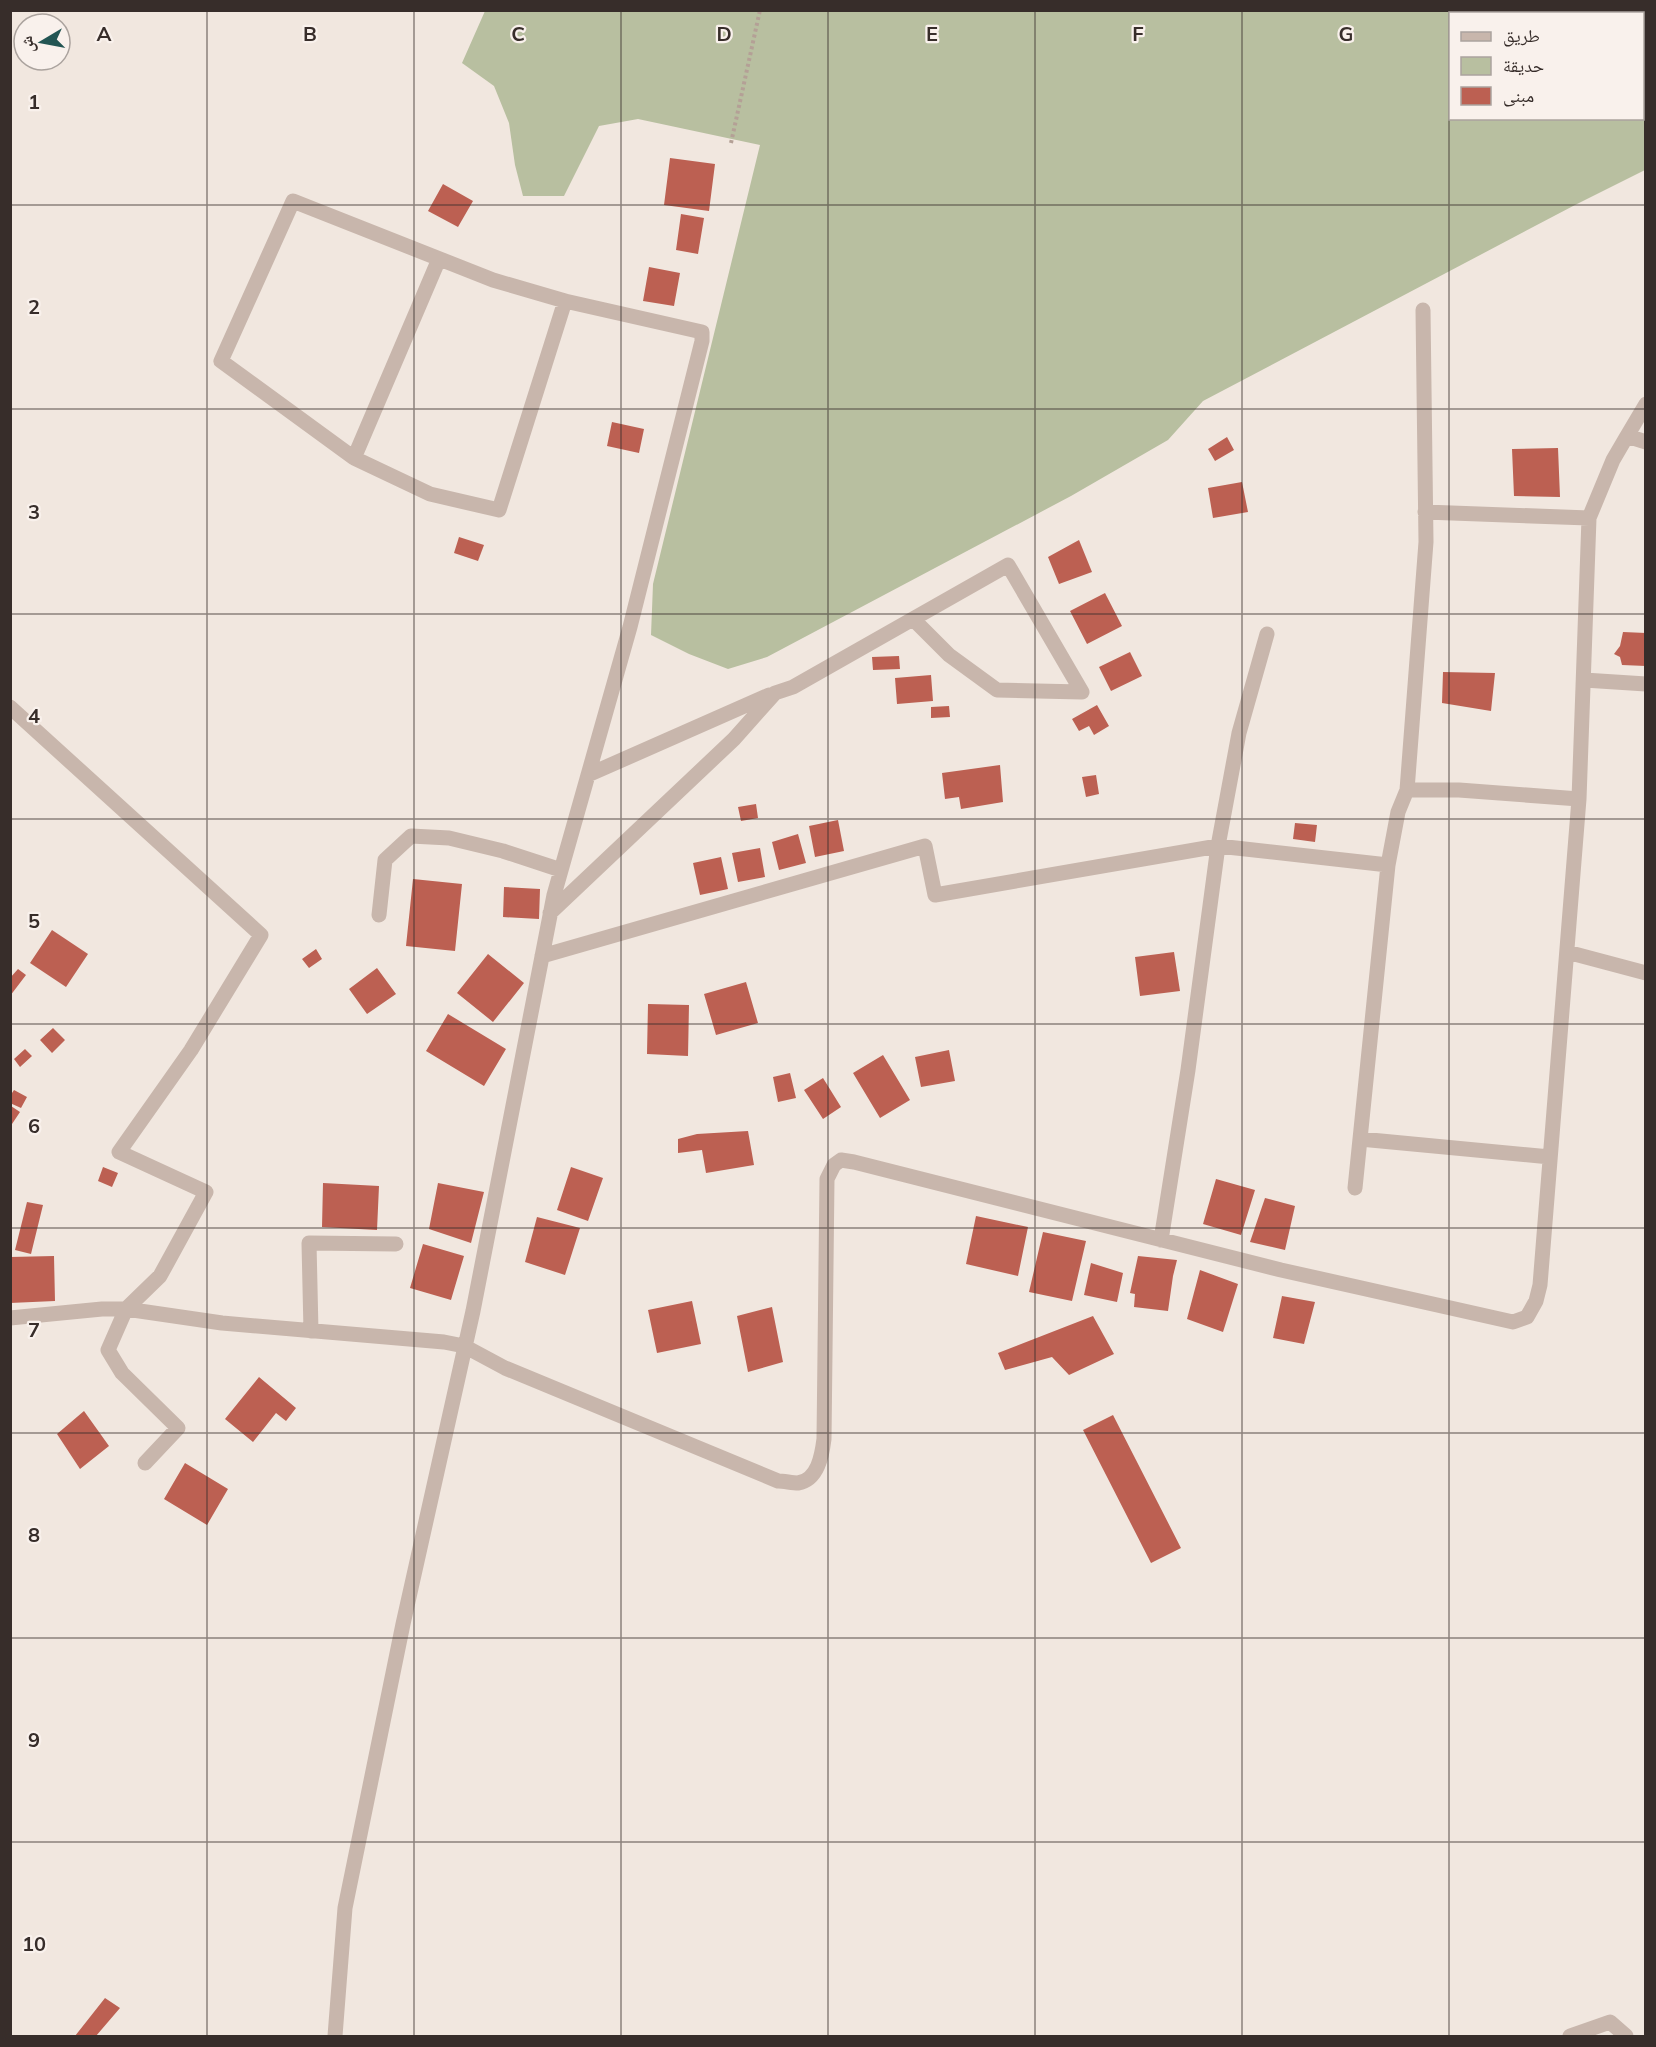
<svg xmlns="http://www.w3.org/2000/svg" width="1656" height="2047" font-family="Mulish,'Noto Naskh Arabic',sans-serif">
<style>
.green{fill:#b8bfa0;fill-rule:evenodd}
.building{fill:#bc6052}
.lines{fill:none;stroke-linecap:round;stroke-linejoin:round}
.path{stroke:#b4a096;stroke-width:4;stroke-dasharray:3 3;stroke-linecap:butt}
.minor{stroke:#c8b6ac;stroke-width:15}
.grid{fill:none;stroke:#372d2a;stroke-width:1.5;stroke-opacity:0.55}
.grid-label{font-size:20px;text-anchor:middle;font-weight:bold;fill:#372d2a;stroke:#f9f1ec;stroke-width:4.5;stroke-linejoin:round;paint-order:stroke}
</style>
<rect width="100%" height="100%" fill="#f1e7df"/>
<path class="green" d="M 485,11 L 1645,11 L 1645,170 L 1575,205 L 1203,401 L 1168,440 L 1071,496 L 767,657 L 728,669 L 689,654 L 651,635 L 653,584 L 760,145 L 638,119 L 599,126 L 564,196 L 523,196 L 515,165 L 509,123 L 494,86 L 462,63 ZM 1450,14 L 1642,14 L 1642,118 L 1450,118 Z"/>
<path class="building" d="M 670,158 L 715,164 L 709,211 L 664,205 Z
M 443,184 L 473,201 L 458,227 L 428,211 Z
M 681,214 L 704,218 L 698,254 L 676,250 Z
M 649,267 L 680,273 L 674,306 L 643,301 Z
M 612,422 L 644,429 L 639,453 L 607,446 Z
M 1227,437 L 1234,450 L 1215,461 L 1208,449 Z
M 1558,448 L 1560,497 L 1514,496 L 1512,449 Z
M 1242,482 L 1248,512 L 1213,518 L 1208,488 Z
M 459,537 L 484,545 L 478,561 L 454,553 Z
M 1079,540 L 1092,572 L 1059,584 L 1048,557 Z
M 1105,593 L 1122,626 L 1087,644 L 1070,611 Z
M 1623,632 L 1646,633 L 1646,666 L 1622,665 L 1620,657 L 1614,654 L 1620,646 Z
M 1130,652 L 1142,676 L 1111,691 L 1099,667 Z
M 899,656 L 900,669 L 873,670 L 872,657 Z
M 1443,672 L 1495,673 L 1491,711 L 1442,703 Z
M 931,675 L 933,701 L 897,704 L 895,678 Z
M 1097,705 L 1109,726 L 1094,735 L 1089,726 L 1079,731 L 1072,719 Z
M 949,706 L 950,717 L 931,718 L 931,707 Z
M 1000,765 L 1003,802 L 961,809 L 959,797 L 945,799 L 942,773 Z
M 1096,775 L 1099,794 L 1086,797 L 1082,777 Z
M 756,804 L 758,818 L 741,821 L 738,807 Z
M 838,820 L 844,851 L 815,857 L 809,826 Z
M 1295,823 L 1317,825 L 1315,842 L 1293,839 Z
M 798,834 L 806,863 L 779,870 L 772,842 Z
M 760,848 L 765,877 L 738,882 L 732,853 Z
M 721,857 L 728,889 L 700,895 L 693,863 Z
M 413,879 L 462,884 L 455,951 L 406,946 Z
M 504,887 L 540,889 L 539,919 L 503,917 Z
M 52,930 L 88,954 L 66,987 L 30,963 Z
M 316,949 L 322,959 L 309,968 L 302,959 Z
M 1174,952 L 1180,991 L 1140,996 L 1135,957 Z
M 488,954 L 524,983 L 493,1022 L 457,993 Z
M 377,968 L 396,994 L 367,1014 L 349,989 Z
M 18,969 L 26,975 L 10,996 L 10,978 Z
M 746,982 L 758,1023 L 716,1035 L 704,994 Z
M 648,1004 L 689,1005 L 688,1056 L 647,1054 Z
M 448,1014 L 506,1049 L 484,1086 L 426,1051 Z
M 53,1028 L 65,1040 L 52,1053 L 40,1040 Z
M 25,1049 L 32,1056 L 20,1067 L 14,1059 Z
M 949,1050 L 955,1081 L 921,1087 L 915,1057 Z
M 883,1055 L 910,1100 L 880,1118 L 853,1073 Z
M 790,1073 L 796,1098 L 778,1102 L 773,1077 Z
M 823,1078 L 841,1107 L 823,1119 L 804,1090 Z
M 14,1090 L 27,1097 L 21,1108 L 10,1103 L 10,1096 Z
M 11,1106 L 20,1112 L 10,1127 L 10,1107 Z
M 748,1131 L 754,1165 L 706,1173 L 702,1150 L 678,1153 L 678,1139 L 697,1134 Z
M 103,1167 L 118,1173 L 112,1187 L 98,1181 Z
M 571,1167 L 603,1178 L 588,1221 L 557,1210 Z
M 1216,1179 L 1255,1190 L 1241,1235 L 1203,1224 Z
M 323,1183 L 379,1186 L 377,1230 L 322,1227 Z
M 438,1183 L 484,1192 L 471,1243 L 429,1229 Z
M 1265,1198 L 1295,1206 L 1285,1250 L 1250,1242 Z
M 27,1202 L 43,1205 L 31,1254 L 15,1250 Z
M 976,1216 L 1028,1227 L 1018,1276 L 966,1264 Z
M 537,1217 L 580,1228 L 565,1275 L 525,1262 Z
M 1043,1232 L 1086,1241 L 1072,1301 L 1029,1292 Z
M 423,1244 L 464,1256 L 451,1300 L 410,1288 Z
M 54,1256 L 55,1301 L 10,1303 L 10,1257 Z
M 1138,1256 L 1177,1260 L 1173,1276 L 1168,1311 L 1134,1307 L 1135,1294 L 1130,1293 Z
M 1091,1263 L 1123,1273 L 1117,1302 L 1084,1295 Z
M 1200,1270 L 1238,1284 L 1223,1332 L 1187,1319 Z
M 1282,1296 L 1315,1302 L 1304,1344 L 1273,1338 Z
M 692,1301 L 701,1344 L 657,1353 L 648,1310 Z
M 772,1307 L 783,1362 L 748,1372 L 737,1316 Z
M 1093,1316 L 1114,1354 L 1069,1375 L 1052,1357 L 1005,1370 L 998,1353 Z
M 259,1377 L 296,1408 L 286,1421 L 276,1413 L 253,1442 L 225,1419 Z
M 84,1411 L 109,1446 L 80,1469 L 57,1434 Z
M 1113,1415 L 1181,1548 L 1151,1563 L 1083,1430 Z
M 185,1463 L 228,1489 L 207,1525 L 164,1499 Z
M 105,1998 L 120,2008 L 96,2036 L 75,2036 Z"/>
<g class="lines">
<path class="path" d="M 731,143 L 760,10"/>
<path class="minor" d="M 1627,436 L 1646,404
M 354,458 L 430,494 L 499,510 L 565,301
M 1425,512 L 1589,518 L 1613,460 L 1627,436 L 1646,442
M 1584,680 L 1646,684
M 10,707 L 261,935 L 191,1050 L 119,1152 L 206,1192 L 160,1276 L 126,1309 L 108,1350 L 122,1373 L 178,1428 L 145,1463
M 588,775 L 769,695
M 1407,790 L 1426,542 L 1423,310
M 1388,865 L 1398,812 L 1407,790 L 1459,790 L 1579,799
M 550,913 L 734,739 L 775,693 L 793,687 L 1008,565 L 1082,692 L 997,690 L 949,655 L 913,619
M 379,915 L 385,860 L 411,836 L 449,838 L 503,851 L 561,870
M 1567,952 L 1646,973
M 542,956 L 925,846 L 935,895 L 1218,846 L 1388,865 L 1355,1188
M 1360,1139 L 1550,1157
M 1161,1240 L 1188,1070 L 1218,846 L 1239,733 L 1267,634
M 10,1318 L 102,1309 L 126,1309 L 222,1323 L 444,1342 L 464,1346 L 505,1368 L 778,1481 C 784,1481 792,1483 798,1483 C 818,1480 822,1455 824,1439 L 827,1179 L 834,1165 L 841,1160 L 854,1162 L 1281,1270 L 1513,1322 L 1527,1317 L 1536,1301 L 1540,1285 L 1579,799 L 1589,518
M 311,1331 L 309,1243 L 396,1244
M 335,2036 L 345,1908 L 403,1624 L 473,1311 L 554,895 L 630,627 L 702,341 L 702,332 L 565,301 L 493,280 L 293,201 L 221,361 L 354,458 L 439,259
M 1570,2036 L 1610,2022 L 1626,2036"/>
</g>
<path class="grid" d="M 207,10 L 207,2036M 414,10 L 414,2036M 621,10 L 621,2036M 828,10 L 828,2036M 1035,10 L 1035,2036M 1242,10 L 1242,2036M 1449,10 L 1449,2036M 10,205 L 1646,205M 10,409 L 1646,409M 10,614 L 1646,614M 10,819 L 1646,819M 10,1024 L 1646,1024M 10,1228 L 1646,1228M 10,1433 L 1646,1433M 10,1638 L 1646,1638M 10,1842 L 1646,1842"/>
<g class="grid-label">
<text x="104" y="41">A</text>
<text x="310" y="41">B</text>
<text x="518" y="41">C</text>
<text x="724" y="41">D</text>
<text x="932" y="41">E</text>
<text x="1138" y="41">F</text>
<text x="1346" y="41">G</text>
<text x="34" y="109">1</text>
<text x="34" y="314">2</text>
<text x="34" y="519">3</text>
<text x="34" y="723">4</text>
<text x="34" y="928">5</text>
<text x="34" y="1133">6</text>
<text x="34" y="1337">7</text>
<text x="34" y="1542">8</text>
<text x="34" y="1747">9</text>
<text x="34" y="1951">10</text>
</g>
<rect width="1656" height="2047" fill="none" stroke="#372d2a" stroke-width="24"/>
<rect x="1449" y="12" width="195" height="108" fill="#f9f1ec" stroke="#aba39e" stroke-width="1.5"/>
<rect x="1461" y="32" width="30" height="9" fill="#c8b6ac" stroke="#aba39e" stroke-width="1.5"/>
<text x="1503" y="42" font-size="18" fill="#372d2a">طريق</text>
<rect x="1461" y="57" width="30" height="18" fill="#b8bfa0" stroke="#aba39e" stroke-width="1.5"/>
<text x="1503" y="72" font-size="18" fill="#372d2a">حديقة</text>
<rect x="1461" y="87" width="30" height="18" fill="#bc6052" stroke="#aba39e" stroke-width="1.5"/>
<text x="1503" y="102" font-size="18" fill="#372d2a">مبنى</text>
<g transform="translate(42 42) rotate(260)"><circle r="28" fill="#f9f1ec" stroke="#aba39e" stroke-width="1.5"/>
<path d="M0-4.5L10 22L0 15L-10 22Z" fill="#235553"/>
<text y="-9" font-size="16" font-weight="bold" text-anchor="middle" fill="#372d2a">ش</text>
</g>
</svg>
